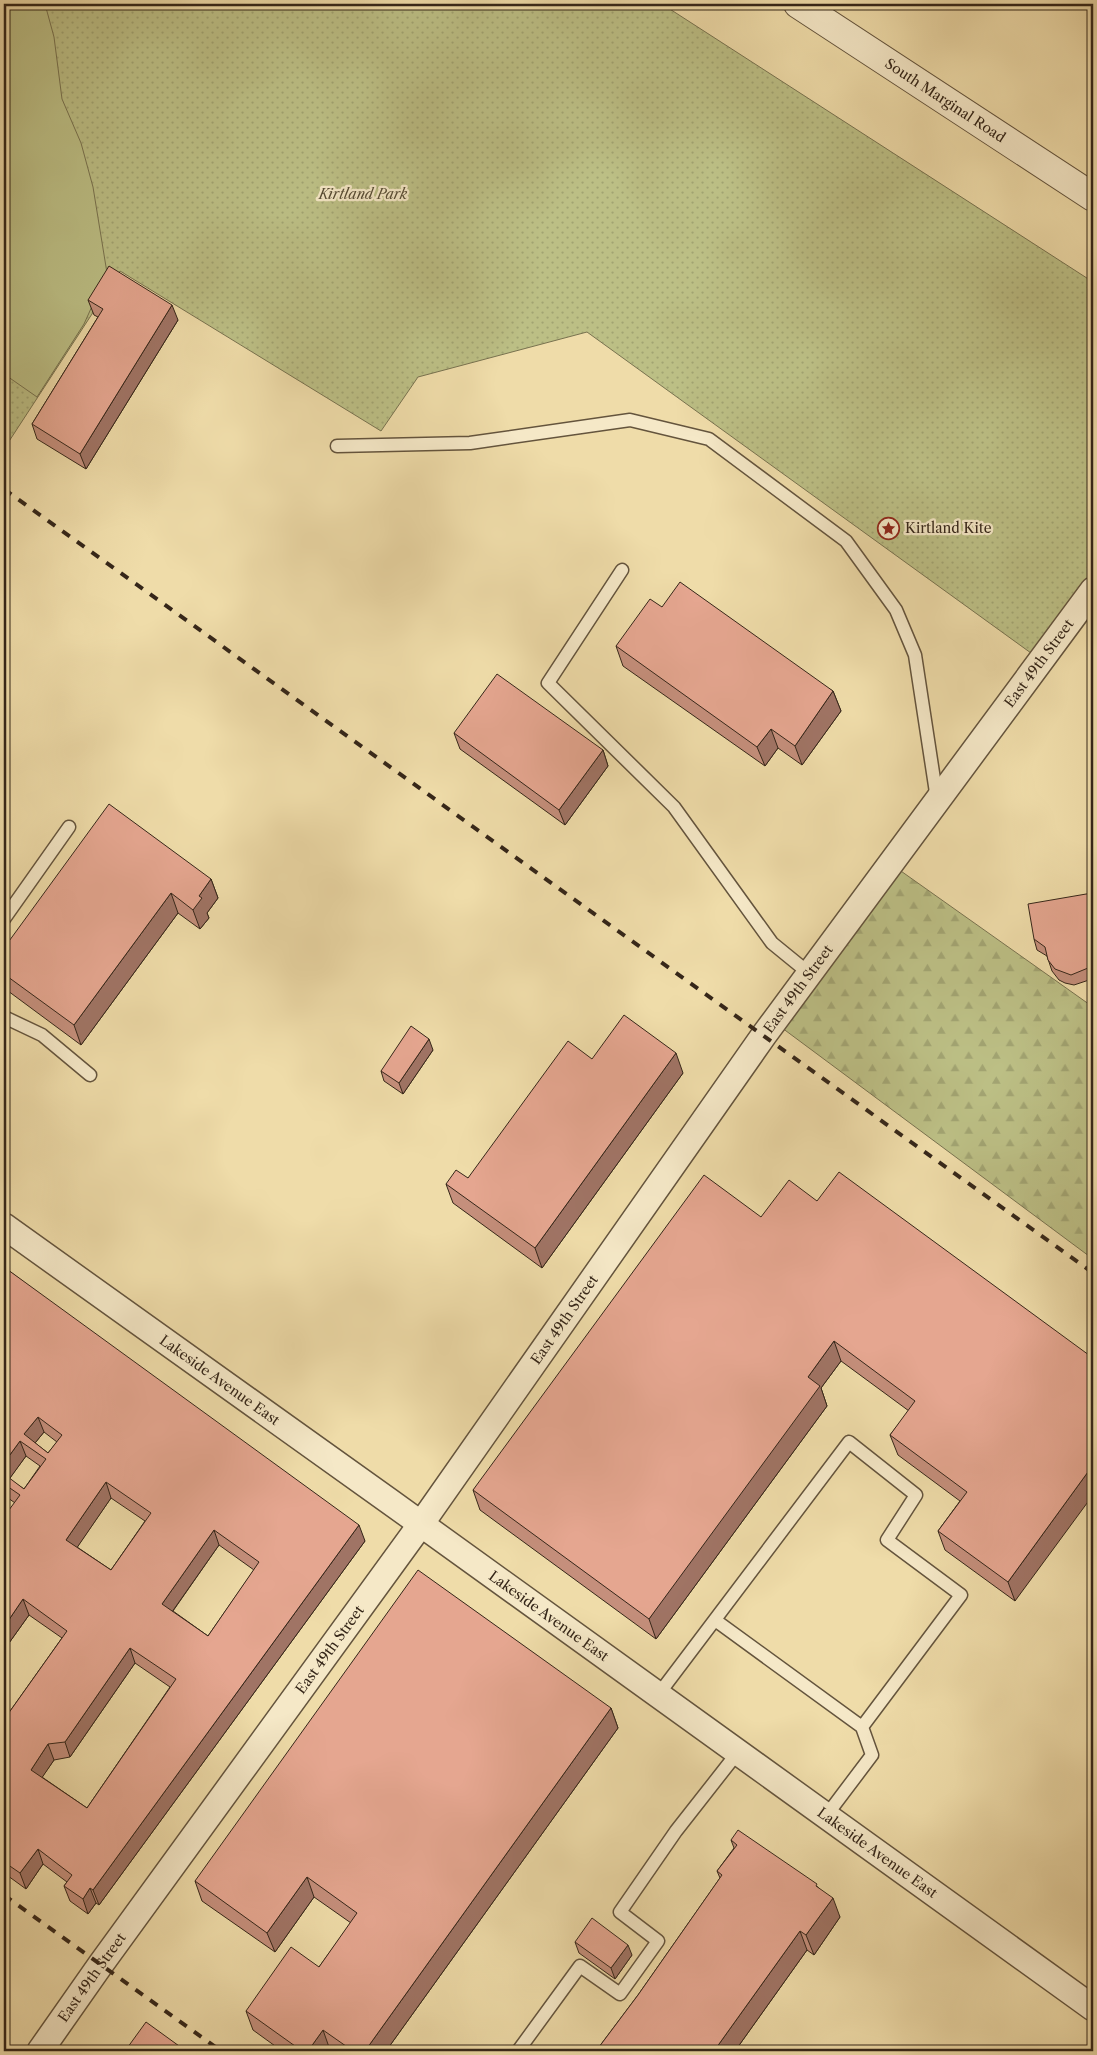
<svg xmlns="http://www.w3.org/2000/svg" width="1097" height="2055" font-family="'Libre Caslon Text',serif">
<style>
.forest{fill:url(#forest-firs);stroke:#78724f}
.park{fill:url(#park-dots);stroke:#78724f}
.pitch{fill:#bcbf85;stroke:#78724f}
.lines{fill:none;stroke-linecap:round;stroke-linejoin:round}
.service-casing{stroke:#64543d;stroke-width:15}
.minor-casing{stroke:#64543d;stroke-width:28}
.tertiary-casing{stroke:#64543d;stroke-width:30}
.service{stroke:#f5e8c7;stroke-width:12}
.minor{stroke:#f5e8c7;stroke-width:25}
.tertiary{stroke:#f5e8c7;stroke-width:28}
.rail{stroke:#352619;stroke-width:4;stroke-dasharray:9 9;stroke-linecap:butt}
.wall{fill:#c58f7c;stroke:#352619;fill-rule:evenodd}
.shaded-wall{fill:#a07465;stroke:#352619}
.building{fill:#e5a690;stroke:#352619;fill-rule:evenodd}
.labels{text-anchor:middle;stroke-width:4.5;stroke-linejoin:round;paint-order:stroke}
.street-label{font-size:14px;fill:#352619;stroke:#f5e8c7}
.park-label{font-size:14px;font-style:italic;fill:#574c34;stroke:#f5e8c7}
.poi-label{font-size:14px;fill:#352619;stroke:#f5e8c7;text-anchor:start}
</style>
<defs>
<pattern id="forest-firs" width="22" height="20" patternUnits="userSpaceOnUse" patternTransform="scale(1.25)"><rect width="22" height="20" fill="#bcbf85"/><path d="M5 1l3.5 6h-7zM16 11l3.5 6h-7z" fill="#a2a472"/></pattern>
<pattern id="park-dots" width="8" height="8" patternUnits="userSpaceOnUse" patternTransform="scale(1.25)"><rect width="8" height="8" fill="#bcbf85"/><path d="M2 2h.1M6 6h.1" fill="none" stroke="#a2a472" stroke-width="1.8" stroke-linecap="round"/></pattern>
</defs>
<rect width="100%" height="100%" fill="#efdca9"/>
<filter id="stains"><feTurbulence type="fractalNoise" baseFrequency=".004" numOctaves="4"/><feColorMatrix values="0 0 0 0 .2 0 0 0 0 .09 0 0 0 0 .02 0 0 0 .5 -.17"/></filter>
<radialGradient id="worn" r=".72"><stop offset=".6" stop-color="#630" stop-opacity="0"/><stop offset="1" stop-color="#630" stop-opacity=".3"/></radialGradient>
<path class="forest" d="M 891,864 L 1093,1007 L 1093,1259 L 774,1022 Z"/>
<path class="park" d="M 4,4 L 662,4 L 1093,282 L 1093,569 L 1042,661 L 587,332 L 418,377 L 381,431 L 120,271 L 4,449 Z"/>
<path class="pitch" d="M 4,4 L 45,4 L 54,37 L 62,99 L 81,143 L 93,187 L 107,273 L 84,324 L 37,397 L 4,374 Z"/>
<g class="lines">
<defs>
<path id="service" d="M 337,446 L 470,443 L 630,420 L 709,439 L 846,541 L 896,610 L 915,655 L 937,799
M 622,570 L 548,683 L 674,807 L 772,943 L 810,974
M 4,919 L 69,827
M 4,1017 L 42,1035 L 90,1075
M 715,1620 L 862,1727
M 658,1695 L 849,1442 L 916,1495 L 887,1540 L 961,1595 L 862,1727 L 872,1755 L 826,1816
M 518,2051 L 580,1966 L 620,1994 L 658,1941 L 620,1912 L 676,1831 L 738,1752"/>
<g id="minor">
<path id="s1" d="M 4,1226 L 389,1501 L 1093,2008"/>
<path id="s2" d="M 40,2051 L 101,1964 L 421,1524 L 764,1035 L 1093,590"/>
</g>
<g id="tertiary">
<path id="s3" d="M 798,4 L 1093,197"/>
</g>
</defs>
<use href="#service" class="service-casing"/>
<use href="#minor" class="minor-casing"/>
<use href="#tertiary" class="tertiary-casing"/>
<use href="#service" class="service"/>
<use href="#minor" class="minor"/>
<use href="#tertiary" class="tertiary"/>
<path class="rail" d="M 4,489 L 1093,1273
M 4,1895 L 221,2051"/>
</g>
<path class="wall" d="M 88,300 L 178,320 L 86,469 L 37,439 L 32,424 L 98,317 L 94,315 Z
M 662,607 L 833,691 L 841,711 L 802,765 L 778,748 L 765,766 L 623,666 L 616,646 Z
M 454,733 L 603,750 L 608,766 L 565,825 L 460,749 Z
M 211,879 L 218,898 L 207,913 L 209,918 L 200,929 L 178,913 L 81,1045 L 4,988 L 4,948 Z
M 1093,897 L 1093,978 L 1092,979 L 1074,985 L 1065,983 L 1059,980 L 1052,971 L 1047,956 L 1037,950 L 1034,939 Z
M 433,1050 L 403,1094 L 384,1081 L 381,1071 Z
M 683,1073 L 542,1268 L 453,1203 L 446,1184 L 468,1178 Z
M 817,1201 L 1093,1358 L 1015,1601 L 945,1550 L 938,1531 L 960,1501 L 898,1455 L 890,1435 L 909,1411 L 841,1361 L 821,1388 L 827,1406 L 656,1639 L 480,1510 L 473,1490 L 761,1217 Z
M 4,1267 L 365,1541 L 99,1905 L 96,1903 L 88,1914 L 70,1901 L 64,1886 L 67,1882 L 43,1864 L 26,1889 L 4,1873 L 4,1712 L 8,1714 L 62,1638 L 29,1615 L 4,1650 L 6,1514 L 15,1503 L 4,1495 ZM 44,1432 L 57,1442 L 48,1453 L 35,1443 ZM 26,1456 L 40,1466 L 24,1489 L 9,1479 ZM 111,1498 L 145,1521 L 111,1570 L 77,1547 ZM 219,1545 L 254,1570 L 208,1636 L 173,1611 ZM 135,1663 L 170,1687 L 87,1808 L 42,1777 L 54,1760 L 70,1757 Z
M 611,1708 L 618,1728 L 386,2051 L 333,2051 L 330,2050 L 329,2051 L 282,2051 L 253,2030 L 246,2011 L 319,1967 L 351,1923 L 314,1897 L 275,1952 L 202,1901 L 195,1881 Z
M 731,1840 L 818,1887 L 840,1917 L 814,1955 L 807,1950 L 735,2051 L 596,2051 L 638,1995 L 720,1878 L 717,1871 L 734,1848 Z
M 575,1942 L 632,1955 L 615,1979 L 579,1953 Z"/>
<path class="shaded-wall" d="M 172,305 L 178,320 L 86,469 L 80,454 Z
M 833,691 L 841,711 L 802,765 L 795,746 Z
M 771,729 L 778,748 L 765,766 L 757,747 Z
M 603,750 L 608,766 L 565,825 L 559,810 Z
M 211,879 L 218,898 L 207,913 L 209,918 L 200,929 L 193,910 L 199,896 Z
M 171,893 L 178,913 L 81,1045 L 74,1025 Z
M 1093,963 L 1093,978 L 1092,979 L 1088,968 Z
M 429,1039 L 433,1050 L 403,1094 L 399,1083 Z
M 676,1053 L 683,1073 L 542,1268 L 535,1248 Z
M 834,1341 L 841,1361 L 821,1388 L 827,1406 L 656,1639 L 649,1619 L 808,1377 Z
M 38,1417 L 44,1432 L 31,1448 L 24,1434 Z
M 20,1441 L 26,1456 L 5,1485 L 4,1484 L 4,1463 Z
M 1093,1465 L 1093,1495 L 1015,1601 L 1008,1582 Z
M 106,1482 L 111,1498 L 72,1555 L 66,1540 Z
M 359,1525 L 365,1541 L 99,1905 L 93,1890 Z
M 214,1530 L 219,1545 L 167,1619 L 162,1604 Z
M 23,1599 L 29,1615 L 4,1650 L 4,1627 Z
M 130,1648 L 135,1663 L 70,1757 L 65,1742 Z
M 611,1708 L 618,1728 L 386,2051 L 365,2051 Z
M 48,1744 L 54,1760 L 37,1785 L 31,1770 Z
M 38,1849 L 43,1864 L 26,1889 L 20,1873 Z
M 307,1877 L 314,1897 L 275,1952 L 267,1933 Z
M 90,1888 L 96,1903 L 88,1914 L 83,1899 Z
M 833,1898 L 840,1917 L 814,1955 L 806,1935 Z
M 800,1931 L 807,1950 L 735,2051 L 714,2051 Z
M 628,1945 L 632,1955 L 615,1979 L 611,1968 Z
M 323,2030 L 330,2050 L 329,2051 L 308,2051 Z"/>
<path class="building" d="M 109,266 L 172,305 L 80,454 L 32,424 L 103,309 L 88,300 Z
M 680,582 L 833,691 L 795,746 L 771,729 L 757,747 L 616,646 L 650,599 L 662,607 Z
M 497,674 L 603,750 L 559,810 L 454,733 Z
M 109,804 L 211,879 L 199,896 L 202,898 L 193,910 L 171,893 L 74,1025 L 4,974 L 4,948 Z
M 1092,893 L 1093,901 L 1093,963 L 1088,968 L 1071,975 L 1055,969 L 1048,960 L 1045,947 L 1034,939 L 1028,904 Z
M 624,1015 L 676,1053 L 535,1248 L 446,1184 L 456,1170 L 468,1178 L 568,1041 L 592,1059 Z
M 411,1026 L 429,1039 L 399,1083 L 381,1071 Z
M 839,1172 L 1093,1358 L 1093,1465 L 1008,1582 L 938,1531 L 967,1492 L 890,1435 L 915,1401 L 834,1341 L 808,1377 L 820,1386 L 649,1619 L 473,1490 L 704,1175 L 761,1217 L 789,1180 L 817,1201 Z
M 4,1267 L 359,1525 L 93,1890 L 90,1888 L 83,1899 L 64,1886 L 72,1875 L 38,1849 L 20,1873 L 4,1862 L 4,1712 L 8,1714 L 67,1631 L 23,1599 L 4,1627 L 4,1512 L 6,1514 L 20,1495 L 4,1484 L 4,1474 L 24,1489 L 46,1459 L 20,1441 L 4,1463 ZM 38,1417 L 62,1435 L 48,1453 L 24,1434 ZM 106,1482 L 151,1513 L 111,1570 L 66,1540 ZM 214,1530 L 259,1562 L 208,1636 L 162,1604 ZM 130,1648 L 176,1679 L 87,1808 L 31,1770 L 48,1744 L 65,1742 Z
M 418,1570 L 611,1708 L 365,2051 L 353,2051 L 323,2030 L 308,2051 L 302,2051 L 246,2011 L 291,1947 L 319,1967 L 357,1913 L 307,1877 L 267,1933 L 195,1881 Z
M 738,1830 L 817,1884 L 816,1886 L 833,1898 L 806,1935 L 800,1931 L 714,2051 L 596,2051 L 638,1995 L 722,1875 L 717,1871 L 737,1845 L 731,1840 Z
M 592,1918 L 628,1945 L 611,1968 L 575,1942 Z
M 146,2022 L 186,2051 L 125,2051 Z"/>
<defs>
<symbol id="sight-ring" viewBox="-11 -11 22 22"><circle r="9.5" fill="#f5e8c7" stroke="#8f2418" stroke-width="1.5"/><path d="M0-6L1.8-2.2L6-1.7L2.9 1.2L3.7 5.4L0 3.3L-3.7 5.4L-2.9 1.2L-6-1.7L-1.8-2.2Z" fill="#8f2418"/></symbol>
</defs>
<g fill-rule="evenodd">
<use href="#sight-ring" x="876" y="516" width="25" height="25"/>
</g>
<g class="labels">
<g class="street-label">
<text dy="5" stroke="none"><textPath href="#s3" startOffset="176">South Marginal Road</textPath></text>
<text dy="5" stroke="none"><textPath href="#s2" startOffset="1710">East 49th Street</textPath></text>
<text dy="5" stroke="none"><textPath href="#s2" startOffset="1305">East 49th Street</textPath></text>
<text dy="5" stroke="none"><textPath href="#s2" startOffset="900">East 49th Street</textPath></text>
<text dy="5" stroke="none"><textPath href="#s1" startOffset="265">Lakeside Avenue East</textPath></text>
<text dy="5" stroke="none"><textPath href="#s1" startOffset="670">Lakeside Avenue East</textPath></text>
<text dy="5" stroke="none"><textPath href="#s2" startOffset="495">East 49th Street</textPath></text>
<text dy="5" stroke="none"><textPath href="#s1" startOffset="1075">Lakeside Avenue East</textPath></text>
<text dy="5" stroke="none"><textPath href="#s2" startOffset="90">East 49th Street</textPath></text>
</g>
<g class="park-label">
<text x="363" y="199">Kirtland Park</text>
</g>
<g class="poi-label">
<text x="905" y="533">Kirtland Kite</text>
</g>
</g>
<rect width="1097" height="2055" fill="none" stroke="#efdca9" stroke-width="20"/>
<rect x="5" y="5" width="1087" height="2045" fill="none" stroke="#352619" stroke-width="2.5"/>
<rect x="10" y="10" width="1077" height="2035" fill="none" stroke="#352619"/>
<rect width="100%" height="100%" filter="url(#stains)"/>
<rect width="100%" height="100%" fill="url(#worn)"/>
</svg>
